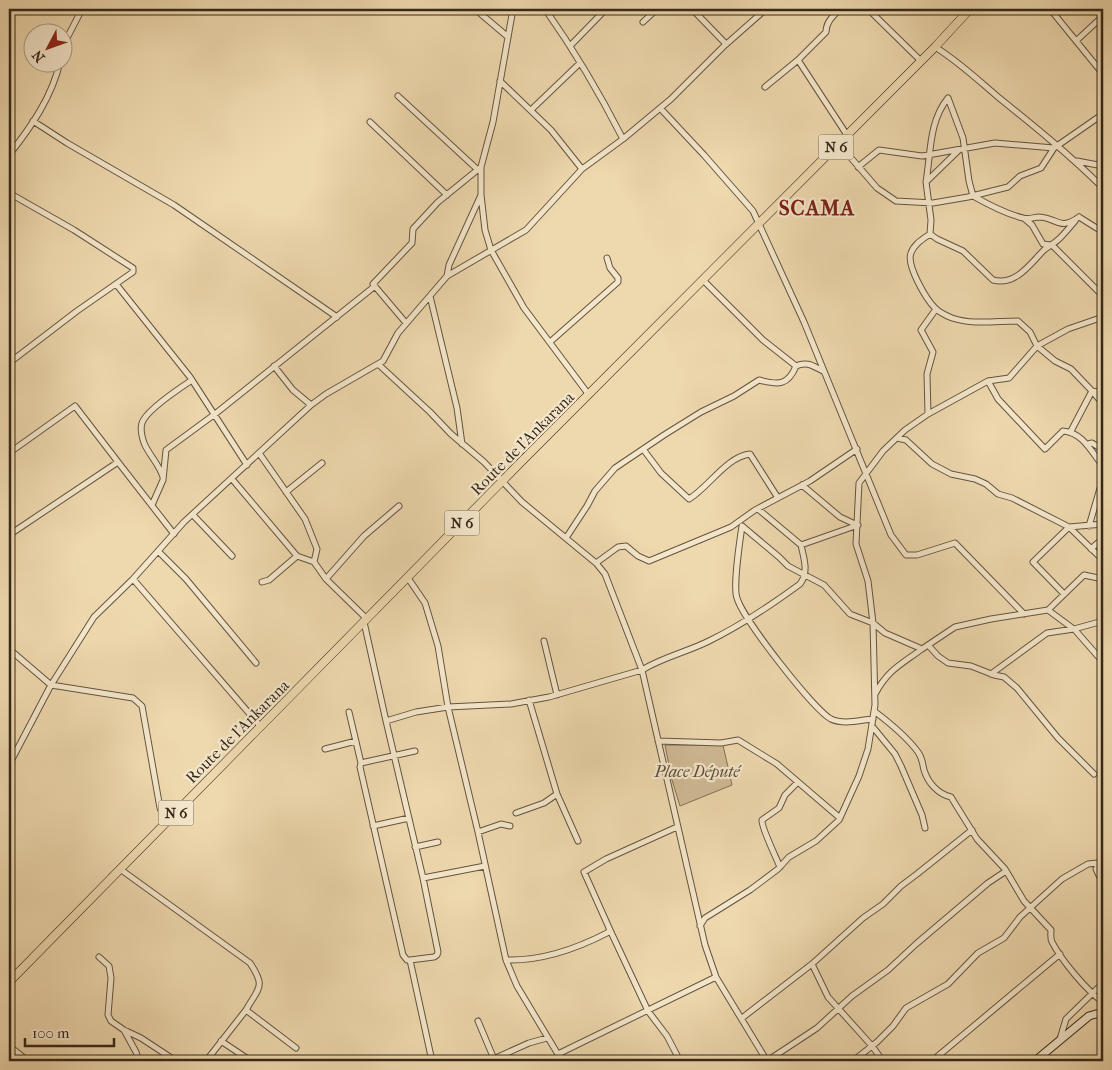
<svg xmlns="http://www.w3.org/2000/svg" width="1112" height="1070" font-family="'IM FELL French Canon',serif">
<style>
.green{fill:#cfba95;stroke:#827158}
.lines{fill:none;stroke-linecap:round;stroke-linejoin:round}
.street-casing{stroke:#635440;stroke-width:7}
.secondary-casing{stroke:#35281b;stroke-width:9}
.primary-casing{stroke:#35281b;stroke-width:9}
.street{stroke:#f4e6ca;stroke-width:5}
.secondary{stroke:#f4e6ca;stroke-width:7}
.primary{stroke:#eed8ae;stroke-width:8}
.labels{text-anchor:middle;stroke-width:4.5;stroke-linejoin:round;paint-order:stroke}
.shield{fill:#f4e6ca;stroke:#6e6150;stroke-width:1}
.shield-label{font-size:15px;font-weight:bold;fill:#35281b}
.street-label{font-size:16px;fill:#35281b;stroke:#f4e6ca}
.park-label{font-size:16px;font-style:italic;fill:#5c4c3a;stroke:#f4e6ca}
.district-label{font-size:21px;font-weight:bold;letter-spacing:1px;fill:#7a1f14;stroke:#f4e6ca}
</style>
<rect width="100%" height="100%" fill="#eed8ae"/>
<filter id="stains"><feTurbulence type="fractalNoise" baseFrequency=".004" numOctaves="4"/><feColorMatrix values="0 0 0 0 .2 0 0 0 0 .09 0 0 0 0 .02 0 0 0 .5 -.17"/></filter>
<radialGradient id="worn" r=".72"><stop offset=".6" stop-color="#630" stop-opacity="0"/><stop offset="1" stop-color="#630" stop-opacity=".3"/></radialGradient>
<path class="green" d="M 665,745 L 723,745 L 732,785 L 680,806 L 672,780 Z"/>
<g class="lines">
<defs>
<path id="street" d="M 475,9 L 508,37
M 513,9 L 493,122 L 481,167 L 481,195 L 485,230 L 491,250 L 524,308 L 589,395
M 545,9 C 574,50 600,94 623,139 L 671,99 L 723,47 L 766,9
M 692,9 L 726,44
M 868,9 L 921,61
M 1050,9 L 1103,74
M 549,15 L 555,9
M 643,22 L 657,9
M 1076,41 L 1103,16
M 570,46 L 606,9
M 935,47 C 958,61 978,80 998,97 C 1034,126 1070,155 1103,188
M 62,52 L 65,42 L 82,9
M 798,60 L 826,32 C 826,22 833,16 840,9
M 765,87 L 798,60 L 847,135
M 398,96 L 478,170
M 948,98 L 963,138 L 969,181 L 973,196 C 989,205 1006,214 1023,218 C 1029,220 1034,217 1039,217 C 1058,218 1059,231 1079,217
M 660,108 L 704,155 L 753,211 L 804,322 L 891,535 L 906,555 L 917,555 L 955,543 L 1024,614
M 531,110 L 580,63
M 33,121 L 67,143 L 174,205 L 337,317
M 370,122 L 447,195
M 839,144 L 877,188 L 896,201 L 933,203 L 968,197 L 1008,187 L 1020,176 L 1041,168 L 1054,148
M 959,150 L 926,182 L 931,220 L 930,234 C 923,239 914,244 911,253 C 906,265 926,299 935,308 C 939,312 947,316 952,318 C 973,325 996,321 1018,321 L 1030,332 L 1037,346 L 1055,361 L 1071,369 L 1092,391 L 1071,431
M 9,155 C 31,127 52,97 60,62
M 1077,161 L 1103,166
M 858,167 L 879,150 L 922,156 L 995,143 L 1054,148 L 1103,114
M 582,169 L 623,139
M 926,182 C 931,152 929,121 948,98
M 9,193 L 74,230 L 133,268 L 133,272 L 77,311 L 9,363
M 1079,217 L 1103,232
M 1025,219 L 1032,225 L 1043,244 L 1051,245 L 1054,247 L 1103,296
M 930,234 L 937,239 L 963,251 L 993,280 C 1016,286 1030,264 1044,250 C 1049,246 1055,243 1060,238 C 1065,233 1070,227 1075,221
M 447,276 L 526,230 L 582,169 L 551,130 L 500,81
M 703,280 L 763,340 L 796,366
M 116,284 L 190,377 L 247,465
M 430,296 L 457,408 L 462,444
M 406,323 L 373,284 L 412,243 L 413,229 L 438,202 L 481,167
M 550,342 L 618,282 L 618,278 L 610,268 L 607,258
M 378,364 L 430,412 L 451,434 L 484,462 L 522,502 L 596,563 L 605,574 L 642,670 C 663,657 687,652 709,641 C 742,625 770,606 800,584 C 809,572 804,559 801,545
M 274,366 L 293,390 L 311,405
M 988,381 L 998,399 L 1045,449 L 1063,431 C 1084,433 1091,452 1103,466
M 1103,393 L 1092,391 L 1103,404
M 928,414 L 927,374 L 933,352 L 921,330 L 936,309
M 897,438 L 906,440 L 932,464 L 951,474 L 975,479 L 986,484 L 998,494 L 1012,498 L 1069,527 L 1103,560
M 1088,444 L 1092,443 L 1103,450
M 643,449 L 661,473 L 689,499 C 709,487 726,457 750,454 L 778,498
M 9,453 L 75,406 L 118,462
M 259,453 L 305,519 L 317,549 L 314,562
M 163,477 C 159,464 149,455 144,443 C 142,437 140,429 142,423 C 146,410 180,388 192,380
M 232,479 L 297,556
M 802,485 L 840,517 L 857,525
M 286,492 L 322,463
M 152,505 L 163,480 L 166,450 L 215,414 L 375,286
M 758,509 L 801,545 L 858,525
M 193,515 L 232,556
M 9,522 L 11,533
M 742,526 L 779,557 L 788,566 L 824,585 L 850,614 L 873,623 L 885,633 L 922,649 L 955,627 L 991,619 L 1048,610 L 1084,575 L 1103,579
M 742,526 C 740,539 733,588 737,598 C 743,619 813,709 831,719 C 844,725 860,720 873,719
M 1089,526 L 1103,478
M 9,535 L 118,462 L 174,534
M 566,538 L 587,506 L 595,491 L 615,468 L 664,435 L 701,412 L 734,396 L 759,380 C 778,385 788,386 796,366 C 807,361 813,366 823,371
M 1091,549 L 1103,538
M 159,552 L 186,579 L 256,663
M 596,563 L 618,547 L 626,546 L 638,556 L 649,561 L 731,527 L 755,510 L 810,481 L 857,449
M 408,578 L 425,603 L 438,646 L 448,707 L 478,832 L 506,960 L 517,986 L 562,1061
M 326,579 L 364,536 L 399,506
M 262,582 L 269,580 L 297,556 L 314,562 L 326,579 L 367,619
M 1064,594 L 1033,562 L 1069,527 L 1103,524
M 1048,610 L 1075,630 L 1103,662
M 364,622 L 386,721 L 416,712 L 448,707 L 511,704 L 549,697 L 642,670 L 705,945 L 716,977 L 767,1061
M 544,641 L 557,695
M 928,645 L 938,656 L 948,663 L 971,666 L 994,675 L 1004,677 L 1017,688 L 1058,738 L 1094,774
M 9,649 L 51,685 L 133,698 L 142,706 L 160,808 L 166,823
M 991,674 L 1047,633 L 1074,629 L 1103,621
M 875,694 C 888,670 900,665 922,649
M 529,700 L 557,794 L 578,841
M 874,711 C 890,723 906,736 918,752 C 923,759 922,763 924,770 C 928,783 938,794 951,797 L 977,839 L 1005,869 L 1024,901 L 1051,930 C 1051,934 1050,938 1052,942 C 1062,961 1086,990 1103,1002
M 349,712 L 361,763
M 386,721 L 423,878 L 438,952 L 437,955 L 434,957 L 410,960 L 432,1061
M 872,726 L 895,754 L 901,766 L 922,815 L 925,828
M 261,727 L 133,579 L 184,522 L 311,405 L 326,394 L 383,361 L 398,333 L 447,276 L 449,265 L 481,195
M 658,741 L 721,743 L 738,740 L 777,764 L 840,818
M 325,749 L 356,741
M 9,765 L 51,685 L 94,617 L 133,579
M 516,813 L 544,803 L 557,794
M 373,826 L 409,818
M 478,832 L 501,824 L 510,826
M 415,847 L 438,842
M 1103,858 L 1096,869 L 1103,884
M 780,867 C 776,857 761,827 762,820 L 779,808 L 785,795 L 798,782
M 120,869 L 250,963 C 266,987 259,987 246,1010
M 423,878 L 485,866
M 700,926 L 705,918 L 750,890 L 778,869 L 789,857 L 816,841 L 839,820 L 859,776 L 868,749 L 875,705 L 873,623 L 868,581 L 856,544 L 859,483 L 883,451 L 905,430 L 928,414 L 988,381 L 1009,378 L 1037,346 L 1068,329 L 1103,317
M 610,930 L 648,1011 L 667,1036 L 680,1061
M 99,957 L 109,966 L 111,978 L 108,1015 L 111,1021 L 124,1030 L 141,1038 L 176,1061
M 410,960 L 407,960 L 403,955 L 360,767 L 361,763 L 415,751
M 506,960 C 540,961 576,949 607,933 L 610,930 L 584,872 L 606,859 L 677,827
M 812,964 L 828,997 L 872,1046 L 883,1061
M 742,1018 L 812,964 L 863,918 L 883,904 L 901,886 L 917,874 L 972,830
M 478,1021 L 494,1059
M 124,1030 L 136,1052 L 139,1061
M 1060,1039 L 1066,1019 L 1103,983
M 221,1041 L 251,1061
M 9,1046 L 28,1061
M 558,1054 L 716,977
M 206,1061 L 246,1010 L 296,1048
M 489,1061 L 529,1043 L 547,1038
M 767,1061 L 817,1028 L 852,996 L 888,970 L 916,944 L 988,883 L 1006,871
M 853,1061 L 877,1042 L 893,1026 L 906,1008 L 948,984 L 978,953 L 1004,938 L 1020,917 L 1062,879 L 1088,864 L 1098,863
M 932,1061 L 1060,954"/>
<path id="secondary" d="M 1035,1061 L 1089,1016 L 1103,1012"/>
<path id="primary" d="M 9,982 L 522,461 L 935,47 L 970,9"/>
</defs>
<use href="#street" class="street-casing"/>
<use href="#secondary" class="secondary-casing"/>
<use href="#primary" class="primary-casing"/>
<use href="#street" class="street"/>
<use href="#secondary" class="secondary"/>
<use href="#primary" class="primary"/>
</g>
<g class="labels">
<g class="shield">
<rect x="818.5" y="134.5" width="35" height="25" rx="4"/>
<rect x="444.5" y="510.5" width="35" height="25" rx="4"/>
<rect x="158.5" y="800.5" width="35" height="25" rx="4"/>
</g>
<g class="shield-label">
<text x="836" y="152">N 6</text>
<text x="462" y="528">N 6</text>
<text x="176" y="818">N 6</text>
</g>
<g class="street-label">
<text transform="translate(522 443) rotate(-45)" y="6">Route de l'Ankarana</text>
<text transform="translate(237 731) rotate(-45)" y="6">Route de l'Ankarana</text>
</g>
<g class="park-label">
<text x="697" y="777">Place Député</text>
</g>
<g class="district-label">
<text x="817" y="215">SCAMA</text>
</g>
</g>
<rect width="1112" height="1070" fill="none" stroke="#eed8ae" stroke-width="30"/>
<rect x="10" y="10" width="1092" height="1050" fill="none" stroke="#35281b" stroke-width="2.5"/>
<rect x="15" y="15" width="1082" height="1040" fill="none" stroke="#35281b"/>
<g transform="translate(48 48) rotate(229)"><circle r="24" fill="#f4e6ca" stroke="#a89a84"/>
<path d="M0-4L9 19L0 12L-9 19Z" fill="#8f2418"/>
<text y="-8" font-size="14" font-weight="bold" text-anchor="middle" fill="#35281b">N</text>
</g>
<path d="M25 1038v8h89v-8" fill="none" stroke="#35281b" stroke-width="2.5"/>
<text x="32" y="1038" font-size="15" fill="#35281b" stroke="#f4e6ca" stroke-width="4" paint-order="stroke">100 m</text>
<rect width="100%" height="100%" filter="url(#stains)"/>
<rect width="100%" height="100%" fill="url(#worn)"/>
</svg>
